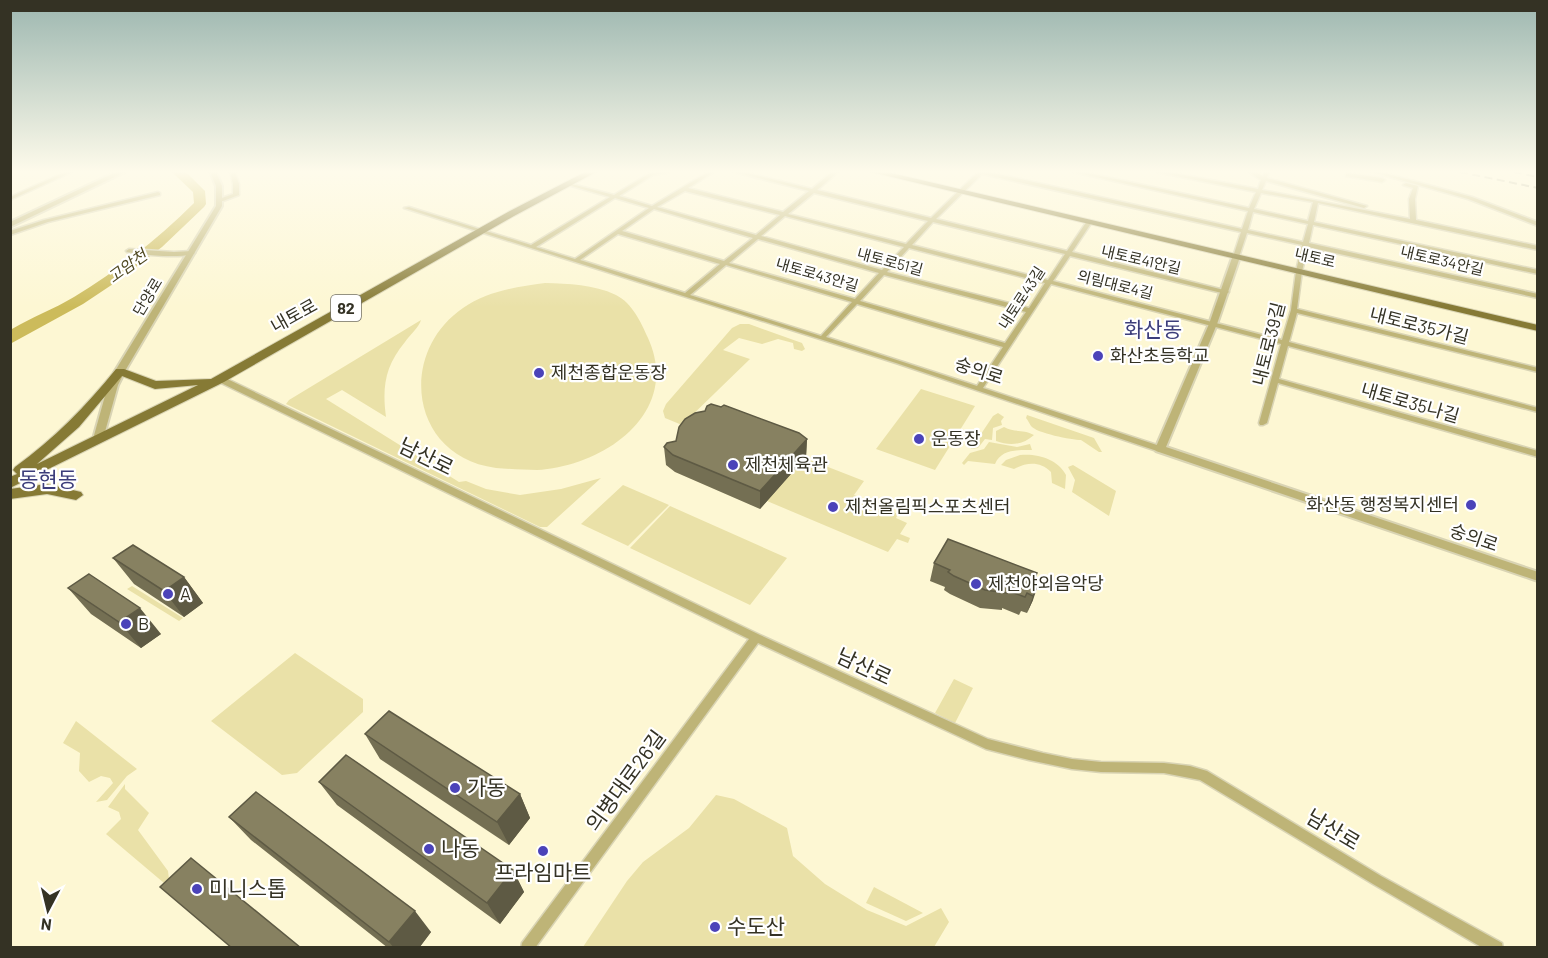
<svg xmlns="http://www.w3.org/2000/svg" width="1548" height="958" font-family="Barlow,'Noto Sans KR',sans-serif">
<style>
.green{fill:#eae1a8}
.lines{fill:none;stroke-linecap:round;stroke-linejoin:round}
.river{fill:#ccbb5b;fill-rule:evenodd}
.minor-casing{stroke:#d9d4b4;stroke-width:3}
.tertiary-casing{stroke:#d9d4b4;stroke-width:4}
.primary-casing{stroke:#d9d4b4;stroke-width:2}
.minor{fill:#beb477;fill-rule:evenodd}
.tertiary{fill:#beb477;fill-rule:evenodd}
.primary{fill:#867a35;fill-rule:evenodd}
.rail{stroke:#86836c;stroke-width:2;stroke-dasharray:8 4.5;stroke-linecap:butt}
.wall{fill:#746f53}
.shaded-wall{fill:#5e5a44}
.building{fill:#878161;stroke:#5e5a44;stroke-width:1.5}
.poi-dot{fill:#4b43b9;stroke:#fff;stroke-width:2}
.labels{text-anchor:middle;stroke-width:4.5;stroke-linejoin:round;paint-order:stroke}
.far-street-label{font-size:15px;fill:#343224;stroke:#fff}
.far-water-label{font-size:16px;font-style:italic;fill:#4e471f;stroke:#fff}
.shield{fill:#fff;stroke:#717066;stroke-width:1.5}
.shield-label{font-size:16px;font-weight:bold;fill:#343224}
.street-label{font-size:18px;fill:#343224;stroke:#fff}
.poi-label{font-size:18px;fill:#343224;stroke:#fff;text-anchor:start}
.quarter-label{font-size:21px;fill:#3c3d7a;stroke:#fff}
.near-street-label{font-size:21px;fill:#343224;stroke:#fff}
.near-poi-label{font-size:21px;fill:#343224;stroke:#fff;text-anchor:start}
</style>
<rect width="100%" height="100%" fill="#fdf7d3"/>
<path class="green" d="M 545,283 C 569,284 593,284 616,295 C 632,303 641,322 648,338 C 682,413 604,466 537,470 C 524,470 509,469 496,468 C 410,457 397,353 463,308 C 487,291 516,287 545,283 Z
M 421,320 C 419,327 410,335 405,342 C 385,366 382,387 386,417 L 342,390 L 326,399 L 459,482 L 466,481 L 486,489 L 520,495 L 561,489 L 601,478 L 547,527 L 540,527 L 286,404 L 289,400 Z
M 740,324 L 749,324 L 802,343 L 805,349 L 802,351 L 794,349 L 793,343 L 778,339 L 762,344 L 739,338 L 723,350 L 750,359 L 682,425 L 665,418 L 663,411 L 666,404 L 732,328 Z
M 921,389 L 975,406 L 935,470 L 876,449 Z
M 998,413 L 1004,417 L 1001,421 L 1002,425 L 993,428 L 992,440 L 985,439 L 978,448 L 971,449 L 993,416 Z
M 1027,415 L 1094,438 L 1102,452 L 1099,452 L 1081,440 C 1072,440 1036,433 1031,426 C 1029,423 1028,420 1026,418 Z
M 1004,427 C 1015,433 1024,429 1034,435 C 1023,445 1010,446 996,441 L 996,431 Z
M 989,442 L 1017,447 L 1030,444 L 1032,450 C 1018,450 1001,449 995,464 L 968,461 L 964,465 L 962,463 L 970,453 L 984,449 Z
M 1020,455 C 1037,453 1058,459 1066,475 L 1065,489 L 1052,483 L 1051,472 C 1040,461 1027,462 1014,469 L 1001,465 L 1006,460 Z
M 805,458 L 864,481 L 854,495 L 898,514 L 896,518 L 907,523 L 900,534 L 910,538 L 908,543 L 897,539 L 888,552 L 767,501 Z
M 1073,465 L 1116,491 L 1109,516 L 1072,492 L 1075,480 L 1068,467 Z
M 623,485 L 669,505 L 628,546 L 581,524 Z
M 670,506 L 787,558 L 750,605 L 630,548 Z
M 132,586 L 183,618 L 179,621 L 127,589 Z
M 295,653 L 363,699 L 363,712 L 297,773 L 282,775 L 211,721 Z
M 954,679 L 973,688 L 955,723 L 935,713 Z
M 76,721 L 137,769 L 127,776 L 107,800 L 96,802 L 113,783 L 110,778 L 101,776 L 89,782 L 79,771 L 80,753 L 63,743 Z
M 125,784 L 125,789 L 149,813 L 138,830 L 168,871 L 169,879 L 164,883 L 106,834 L 121,819 L 119,812 L 108,807 Z
M 716,795 L 734,799 L 787,828 L 793,856 L 825,884 L 867,910 L 906,926 L 941,908 L 949,922 L 934,947 L 583,947 L 627,881 L 643,862 L 689,828 Z
M 874,887 L 923,913 L 906,921 L 866,903 Z"/>
<g class="lines">
<path class="river" d="M 172,172 L 186,172 L 205,191 L 206,204 L 204,207 L 162,247 L 116,282 L 83,304 L 10,344 L 12,329 C 32,317 54,309 74,297 C 117,271 158,239 194,203 L 193,192 Z"/>
<defs>
<path id="minor" d="M 65,172 L 72,172 L 10,200 L 10,197 Z
M 230,172 L 235,172 L 239,184 L 239,195 L 223,201 L 219,201 L 219,199 L 233,194 L 233,184 Z
M 670,172 L 653,175 L 619,196 L 652,206 L 708,172 L 714,172 L 688,188 L 783,212 L 809,191 L 734,172 L 744,172 L 812,189 L 832,172 L 838,172 L 817,190 L 931,218 L 978,172 L 989,172 L 1242,229 L 1248,211 L 1073,172 L 1084,172 L 1249,208 L 1256,192 L 1156,172 L 1169,172 L 1258,189 L 1261,180 L 1249,172 L 1256,172 L 1263,176 L 1264,172 L 1269,172 L 1267,178 L 1367,206 L 1364,208 L 1266,181 L 1262,190 L 1410,219 L 1409,199 L 1413,188 L 1403,185 L 1406,183 L 1418,186 L 1415,199 L 1416,220 L 1538,246 L 1538,250 L 1318,203 L 1314,222 L 1538,270 L 1538,274 L 1313,225 L 1309,243 L 1538,294 L 1538,298 L 1308,247 L 1302,271 L 1297,309 L 1538,368 L 1538,372 L 1297,313 L 1289,342 L 1538,408 L 1538,412 L 1288,346 L 1279,379 L 1538,451 L 1538,457 L 1278,383 L 1267,423 L 1263,425 L 1260,425 L 1259,423 L 1281,344 L 1051,284 L 983,388 L 1163,447 L 1164,449 L 1160,452 L 896,363 L 404,208 L 409,207 L 531,245 L 610,197 L 568,185 L 568,183 L 614,195 L 650,173 ZM 982,174 L 1241,232 L 1233,257 L 1236,259 L 1239,257 L 1247,233 L 1302,245 L 1296,271 L 1291,310 L 1282,340 L 1053,281 L 1070,256 L 1226,294 L 1229,292 L 1228,291 L 1072,252 L 1092,222 L 1091,221 L 1087,221 L 1067,251 L 936,219 ZM 685,191 L 780,215 L 756,235 L 657,207 ZM 814,193 L 928,221 L 906,244 L 788,214 ZM 1261,193 L 1313,202 L 1308,221 L 1254,209 ZM 615,198 L 649,208 L 575,259 L 536,247 ZM 654,209 L 753,238 L 724,261 L 622,231 ZM 1253,212 L 1308,224 L 1303,242 L 1248,230 ZM 785,216 L 904,247 L 882,270 L 761,236 ZM 933,222 L 1065,254 L 1048,280 L 912,245 ZM 618,234 L 720,264 L 685,293 L 580,260 ZM 758,239 L 879,273 L 855,299 L 729,263 ZM 909,248 L 1045,283 L 1029,308 L 887,272 ZM 726,265 L 852,302 L 821,336 L 690,295 ZM 884,275 L 1026,312 L 1005,343 L 860,301 ZM 857,304 L 1003,347 L 977,386 L 826,337 Z
M 1372,172 L 1381,172 L 1472,197 L 1538,222 L 1538,226 L 1468,199 Z
M 1348,173 L 1382,178 L 1385,180 L 1382,182 L 1346,176 L 1346,174 Z
M 158,192 L 160,193 L 160,195 L 48,222 L 10,235 L 10,231 L 44,220 Z
M 129,249 L 174,252 L 192,251 L 195,253 C 181,259 143,255 127,252 L 126,251 Z
M 217,377 L 223,377 L 760,635 L 988,739 L 1043,753 L 1072,759 L 1101,762 L 1164,763 L 1190,766 L 1207,771 L 1381,876 L 1502,943 L 1503,948 L 1483,948 L 1373,884 L 1200,780 L 1164,773 L 1101,772 L 1072,769 L 1029,760 L 986,749 L 758,643 L 535,948 L 521,948 L 522,943 L 749,639 L 217,381 L 216,379 Z"/>
<path id="tertiary" d="M 116,172 L 125,172 L 10,227 L 10,222 Z
M 210,172 L 216,172 L 222,186 L 222,206 L 125,371 L 118,385 L 103,439 L 98,442 L 94,441 L 93,439 L 108,385 L 115,371 L 216,206 L 216,186 Z
M 1233,255 L 1240,257 L 1217,324 L 1166,447 L 1538,572 L 1538,581 L 1156,451 L 1155,449 L 1209,324 Z"/>
<path id="primary" d="M 585,172 L 596,172 L 514,216 L 224,382 L 10,488 L 10,477 L 17,474 L 13,470 L 15,467 C 54,439 86,406 116,369 L 124,369 L 156,381 L 211,379 L 508,212 ZM 122,376 L 155,389 L 198,385 L 37,464 L 79,427 Z
M 871,172 L 887,172 L 1538,325 L 1538,331 Z
M 47,484 L 81,492 L 83,495 L 76,500 L 47,494 L 10,499 L 10,489 Z"/>
</defs>
<use href="#minor" class="minor-casing"/>
<use href="#tertiary" class="tertiary-casing"/>
<use href="#primary" class="primary-casing"/>
<use href="#minor" class="minor"/>
<use href="#tertiary" class="tertiary"/>
<use href="#primary" class="primary"/>
<path class="rail" d="M 1460,172 L 1538,188
M 1514,172 L 1538,177"/>
</g>
<path class="wall" d="M 705,411 L 807,439 L 806,457 L 760,509 L 675,472 L 666,465 L 664,447 L 676,441 Z
M 113,558 L 184,577 L 203,603 L 184,617 L 134,584 Z
M 934,563 L 1034,581 L 1033,600 L 1027,613 L 1021,611 L 1019,615 L 1002,608 L 1002,610 L 980,608 L 950,594 L 944,590 L 945,587 L 930,581 Z
M 68,588 L 161,634 L 141,648 L 91,614 Z
M 365,734 L 520,794 L 530,818 L 509,845 L 380,759 Z
M 319,782 L 513,870 L 524,892 L 500,924 L 337,805 Z
M 229,817 L 431,932 L 419,948 L 388,948 L 251,840 Z"/>
<path class="shaded-wall" d="M 807,439 L 806,457 L 760,509 L 760,491 Z
M 184,577 L 203,603 L 184,617 L 164,591 Z
M 1039,582 L 1033,600 L 1027,613 L 1033,596 Z
M 140,608 L 161,634 L 141,648 L 119,622 Z
M 520,794 L 530,818 L 509,845 L 497,822 Z
M 513,870 L 524,892 L 500,924 L 487,903 Z
M 415,911 L 431,932 L 419,948 L 394,948 L 389,942 Z"/>
<path class="building" d="M 711,404 L 721,407 L 724,405 L 799,433 L 807,439 L 760,491 L 673,455 L 664,447 L 667,443 L 676,441 L 679,427 L 685,419 L 695,413 L 705,411 L 707,406 Z
M 948,539 L 1037,573 L 1034,580 L 1039,582 L 1033,596 L 1027,593 L 1025,597 L 1008,591 L 1007,593 L 985,590 L 954,576 L 948,572 L 950,570 L 934,563 Z
M 133,545 L 184,577 L 164,591 L 113,558 Z
M 89,574 L 140,608 L 119,622 L 68,588 Z
M 389,711 L 520,794 L 497,822 L 365,734 Z
M 346,755 L 513,870 L 487,903 L 319,782 Z
M 256,792 L 415,911 L 389,942 L 229,817 Z
M 191,858 L 301,948 L 232,948 L 160,887 Z"/>
<linearGradient id="sky" x2="0" y2="1"><stop stop-color="#9db7b0"/><stop offset="0.56" stop-color="#fefbeb"/><stop offset="1" stop-color="#fefbeb" stop-opacity="0"/></linearGradient>
<rect width="1548" height="307" fill="url(#sky)"/>
<g class="poi-dot">
<circle cx="1098" cy="356" r="6"/>
<circle cx="539" cy="373" r="6"/>
<circle cx="919" cy="439" r="6"/>
<circle cx="733" cy="465" r="6"/>
<circle cx="1471" cy="505" r="6"/>
<circle cx="833" cy="507" r="6"/>
<circle cx="976" cy="584" r="6"/>
<circle cx="168" cy="594" r="6"/>
<circle cx="126" cy="624" r="6"/>
<circle cx="455" cy="788" r="6"/>
<circle cx="429" cy="849" r="6"/>
<circle cx="543" cy="851" r="6"/>
<circle cx="197" cy="889" r="6"/>
<circle cx="715" cy="927" r="6"/>
</g>
<g class="labels">
<g class="far-street-label">
<text transform="translate(1315 258) rotate(13)" y="5">내토로</text>
<text transform="translate(1141 260) rotate(13)" y="5">내토로41안길</text>
<text transform="translate(1442 261) rotate(13)" y="5">내토로34안길</text>
<text transform="translate(890 262) rotate(15)" y="5">내토로51길</text>
<text transform="translate(817 275) rotate(16)" y="5">내토로43안길</text>
<text transform="translate(1115 285) rotate(14)" y="5">의림대로4길</text>
<text transform="translate(148 297) rotate(-59)" y="5">단양로</text>
<text transform="translate(1022 298) rotate(-57)" y="5">내토로43길</text>
</g>
<g class="far-water-label">
<text transform="translate(127 266) rotate(-36)" y="6">고암천</text>
</g>
<rect class="shield" x="331" y="295" width="30" height="26" rx="4.5"/>
<g class="shield-label">
<text x="346" y="314">82</text>
</g>
<g class="street-label">
<text transform="translate(294 316) rotate(-29)" y="6">내토로</text>
<text transform="translate(1419 326) rotate(14)" y="6">내토로35가길</text>
<text transform="translate(1269 344) rotate(-76)" y="6">내토로39길</text>
<text transform="translate(979 371) rotate(18)" y="6">숭의로</text>
<text transform="translate(1410 403) rotate(16)" y="6">내토로35나길</text>
<text transform="translate(1474 538) rotate(19)" y="6">숭의로</text>
</g>
<g class="poi-label">
<text x="1110" y="362">화산초등학교</text>
<text x="551" y="379">제천종합운동장</text>
<text x="931" y="445">운동장</text>
<text x="745" y="471">제천체육관</text>
<text x="1459" y="511" text-anchor="end">화산동 행정복지센터</text>
<text x="845" y="513">제천올림픽스포츠센터</text>
<text x="988" y="590">제천야외음악당</text>
<text x="180" y="600">A</text>
<text x="138" y="630">B</text>
</g>
<g class="quarter-label">
<text x="1153" y="337">화산동</text>
<text x="48" y="487">동현동</text>
</g>
<g class="near-street-label">
<text transform="translate(426 457) rotate(26)" y="7">남산로</text>
<text transform="translate(864 667) rotate(25)" y="7">남산로</text>
<text transform="translate(626 781) rotate(-54)" y="7">의병대로26길</text>
<text transform="translate(1333 830) rotate(31)" y="7">남산로</text>
</g>
<g class="near-poi-label">
<text x="467" y="795">가동</text>
<text x="441" y="856">나동</text>
<text x="543" y="880" text-anchor="middle">프라임마트</text>
<text x="209" y="896">미니스톱</text>
<text x="727" y="934">수도산</text>
</g>
</g>
<rect width="1548" height="958" fill="none" stroke="#343224" stroke-width="24"/>
<g transform="translate(48 910) rotate(187)" stroke="#ffffff" stroke-width="4.5" paint-order="stroke">
<path d="M0-4.5L10 22L0 15L-10 22Z" fill="#343224"/>
<text y="-9" font-size="16" font-weight="bold" text-anchor="middle" fill="#343224">N</text>
</g>
</svg>
